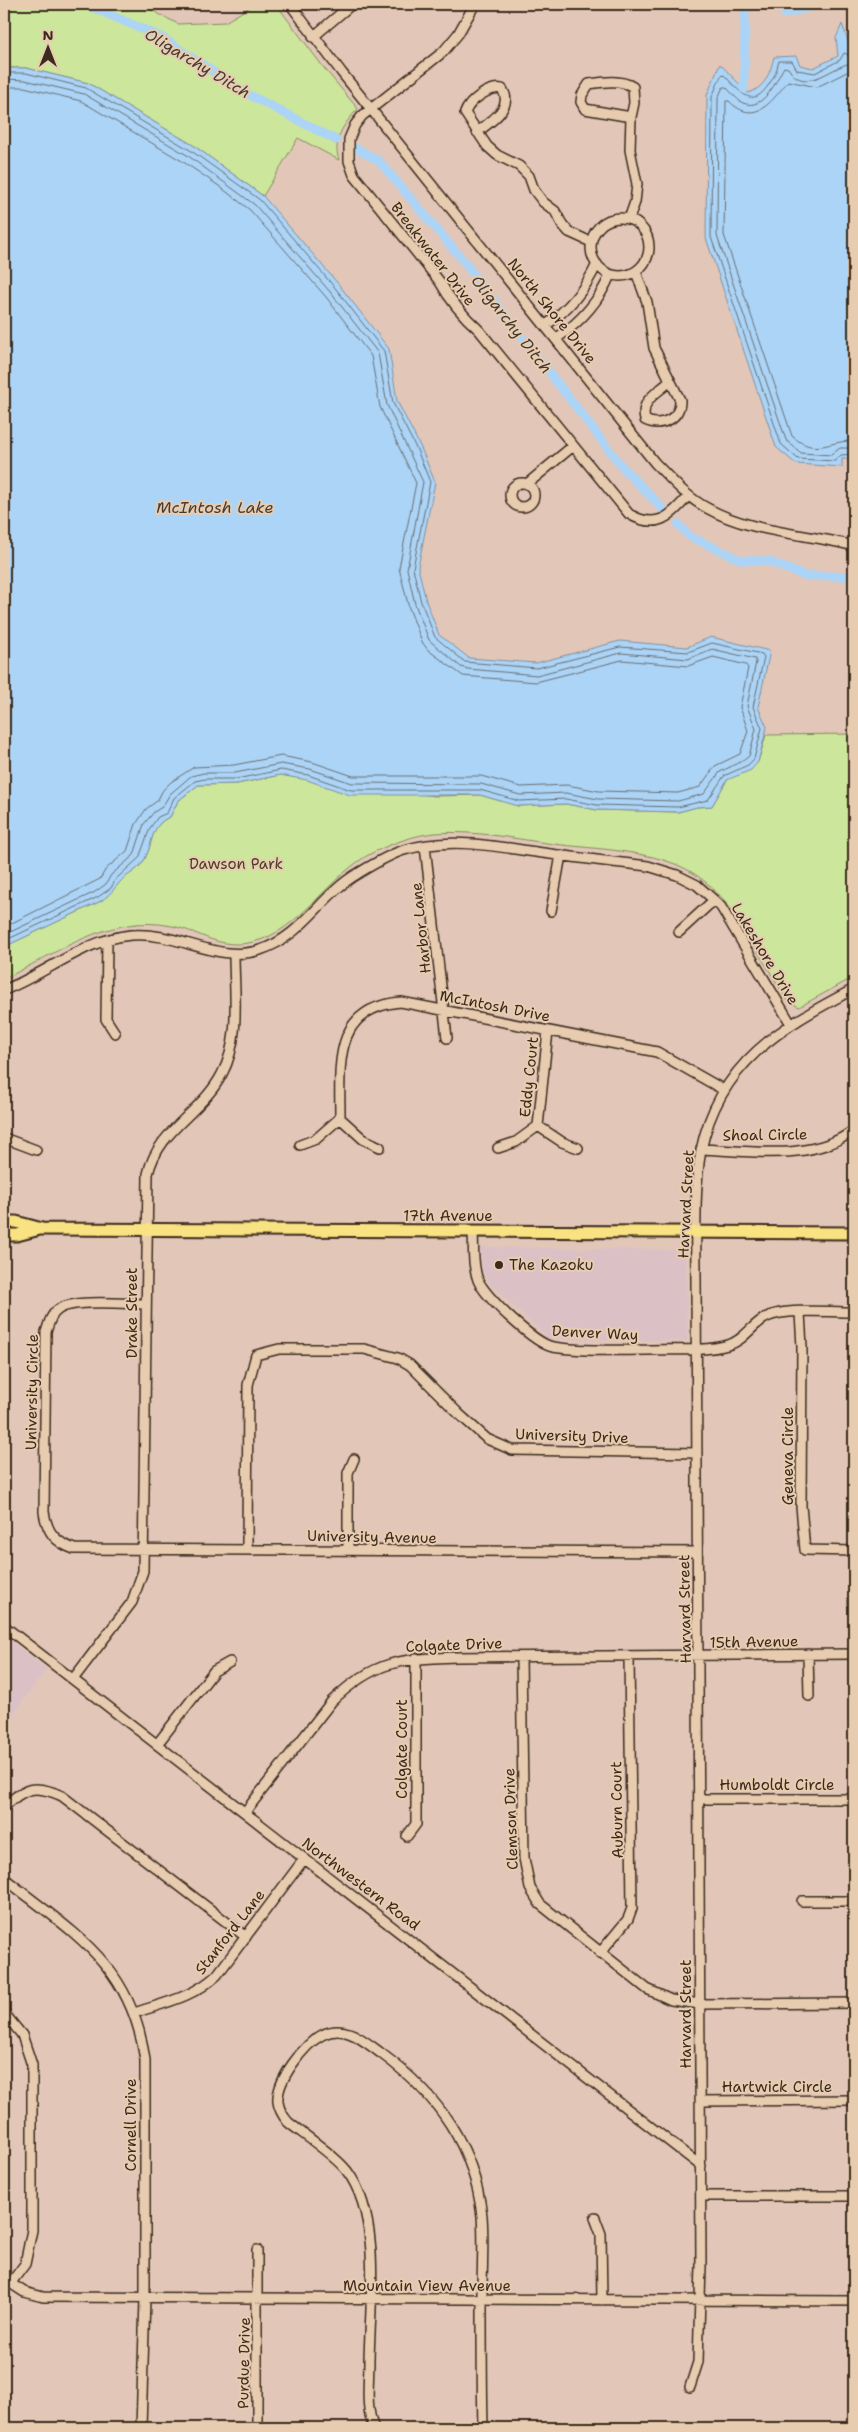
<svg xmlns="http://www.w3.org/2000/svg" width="858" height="2432" font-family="'Shantell Sans',sans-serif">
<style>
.built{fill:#dbc1c5}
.green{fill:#cce69c;stroke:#84885d}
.water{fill:#acd4f6;stroke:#7f90a0}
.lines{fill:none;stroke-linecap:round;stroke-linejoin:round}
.shore{stroke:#686e74;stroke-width:1}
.canal{stroke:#acd4f6;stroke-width:9}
.minor-casing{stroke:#3b2a1e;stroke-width:12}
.major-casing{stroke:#3b2a1e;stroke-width:15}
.minor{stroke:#e7ccaf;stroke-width:9}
.major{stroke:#f8e281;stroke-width:11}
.poi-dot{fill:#3b2a1e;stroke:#e7ccaf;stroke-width:2}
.labels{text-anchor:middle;stroke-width:4;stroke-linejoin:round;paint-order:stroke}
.street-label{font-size:15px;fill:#3b2a1e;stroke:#e7ccaf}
.park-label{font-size:15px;fill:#4a3d2b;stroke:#e7ccaf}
.poi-label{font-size:15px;fill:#3b2a1e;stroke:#e7ccaf;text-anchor:start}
.water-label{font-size:16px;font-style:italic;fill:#463b34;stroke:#e7ccaf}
</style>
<rect width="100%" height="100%" fill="#e2c7b9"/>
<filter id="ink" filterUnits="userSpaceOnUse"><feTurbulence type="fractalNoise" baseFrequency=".02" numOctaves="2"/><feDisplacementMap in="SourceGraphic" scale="10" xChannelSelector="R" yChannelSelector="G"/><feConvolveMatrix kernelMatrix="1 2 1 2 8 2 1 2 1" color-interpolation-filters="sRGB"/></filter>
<g filter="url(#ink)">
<path class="built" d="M 481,1247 L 686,1250 L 687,1341 L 549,1339 L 490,1284 L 483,1273 L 481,1263 Z
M 4,1636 L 47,1669 L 4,1726 Z"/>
<path class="green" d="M 4,4 L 140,4 L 178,24 L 225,22 L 255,4 L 276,4 L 324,68 L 358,109 C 344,123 332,140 339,160 L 298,138 L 263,196 L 193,145 L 88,83 L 26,68 L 4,68 Z
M 854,734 L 854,977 L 799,1007 L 788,1001 L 732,910 C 719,893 704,878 684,868 C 648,850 594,849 554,844 C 515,839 475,830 435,833 C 414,835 393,843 374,852 C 329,874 301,931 253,942 C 219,950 202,932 172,926 C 110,913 57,953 4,979 L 4,947 L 101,901 C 110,894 112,890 120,882 C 126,875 137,871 143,862 C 154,845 149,825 170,817 L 178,801 L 198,785 L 237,784 L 280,775 L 434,796 L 480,795 L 518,806 L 566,804 L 597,810 L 678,812 L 697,807 L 712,806 L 727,780 L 758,762 L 766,735 Z"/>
<path class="water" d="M 842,24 L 854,58 L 854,459 L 842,459 L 842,467 L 796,464 L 776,447 L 706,238 L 707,95 L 720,64 L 748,93 C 765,88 770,73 774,57 L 796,56 L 800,65 L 813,68 L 838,56 L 836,38 Z
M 4,68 L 26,68 L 88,83 L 193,145 L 263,196 L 340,286 L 389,349 L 397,401 L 421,448 L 435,482 L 418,567 L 426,601 L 439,635 L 469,658 L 536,663 L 620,641 L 687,647 L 711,637 L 770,651 L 758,707 L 767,727 L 758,762 L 751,770 L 727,780 L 712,806 L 697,807 L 678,812 L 597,810 L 566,804 L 518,806 L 480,795 L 350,795 L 307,780 L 280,775 L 237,784 L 198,785 L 178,801 L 170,817 C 149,825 154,845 143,862 C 137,871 126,875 120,882 C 112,891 111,894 101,901 L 4,947 Z"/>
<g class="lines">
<path class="shore" d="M 854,57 L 844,53 L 840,60 L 815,73 L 797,70 L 792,61 L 779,61 C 777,66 777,72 774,76 C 754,112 744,96 724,75 L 721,76 L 712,97 L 711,237 L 781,444 L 798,459 L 835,461 L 841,455 L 854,454
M 854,63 C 835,62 806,98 788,68 L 784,67 C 777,79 764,112 743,103 C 737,100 731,92 726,87 L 723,87 L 718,98 L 717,236 L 786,440 L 801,453 L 831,455 L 840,448 L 854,448
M 854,71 L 849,71 L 817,87 L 788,81 C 772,101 755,127 729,101 L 726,101 L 724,235 L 792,436 C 816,457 828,440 854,441
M 4,73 L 26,73 L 86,88 L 190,150 L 260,200 L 336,289 L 384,351 L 393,403 L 417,450 L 430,482 L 413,568 L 421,602 L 435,637 L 465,662 L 537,668 L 620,647 L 688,652 L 712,643 L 762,654 L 764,657 L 753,707 L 762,728 L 754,759 L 748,765 L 724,776 L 708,800 L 678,807 L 597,805 L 566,799 L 519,801 L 480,790 L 351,790 L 308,775 L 281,770 L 236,779 L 205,779 L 195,781 L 174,798 L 167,813 L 158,817 L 150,828 L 139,858 L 116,879 L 111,888 L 98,897 L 4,941
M 4,79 L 25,80 L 84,94 L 187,155 L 255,205 L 331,293 L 378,353 L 387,405 L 423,482 L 407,569 L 415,604 L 429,640 L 461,667 L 468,669 L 537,675 L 621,653 L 688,659 L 712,649 L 755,659 L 756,662 L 747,706 L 756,729 L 749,756 L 744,760 L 720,772 L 704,794 L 678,801 L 598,799 L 566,793 L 520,795 L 481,784 L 352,783 L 310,769 L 281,764 L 235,773 L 204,773 L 191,776 L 170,794 L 162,807 L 154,812 L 144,824 L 134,855 L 111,875 L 106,884 L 95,892 L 4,935
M 4,87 L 24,87 L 81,101 L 182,161 L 219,186 L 250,210 L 326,297 L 371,356 L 380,407 L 416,483 L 399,568 L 409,608 L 422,642 L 428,650 L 463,676 L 536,682 L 622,660 L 688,666 L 713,657 L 746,665 L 748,668 L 740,707 L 748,731 L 740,754 L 715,766 L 700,787 L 678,793 L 599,791 L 567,785 L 521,787 L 481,776 L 353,776 L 312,762 L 281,756 L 234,765 L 194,767 L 171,782 L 163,790 L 157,801 L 146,809 L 136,824 L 127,851 L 106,869 L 100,879 L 4,927"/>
<path class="canal" d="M 85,4 L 163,38 L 240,90 L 336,140
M 779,4 L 785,14 L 810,7 L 812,4
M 744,89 L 745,4
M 356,148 L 379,161 L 461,258 L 623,468 L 662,508
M 678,524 L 689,536 L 741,560 L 768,561 L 805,576 L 845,576 L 854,579"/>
<defs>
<path id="minor" d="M 290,4 L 342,73 L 655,463 C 671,479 686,497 707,508 C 751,533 806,533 854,546
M 475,4 L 458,34 L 443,52 L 362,116 L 355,125 L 349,139 L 349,161 L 354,175 L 440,282 C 451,302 462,315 479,330 L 629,514 C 656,530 671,517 688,496
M 313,37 L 352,4
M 477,132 C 489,123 515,107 502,89 C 489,86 469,101 465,113 L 487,146 L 497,155 L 519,166 L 529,176 L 534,190 L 543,202 L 555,211 L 562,224 L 569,232 L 591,242
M591 247a29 29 0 1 1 58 0a29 29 0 1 1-58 0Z
M 629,219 L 635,202 L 637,184 L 630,150 L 631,117 L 634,103 L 633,87 C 621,79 603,82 589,84 L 582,95 L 581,102 L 585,109 L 631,117
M 636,272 L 647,302 L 654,348 L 680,400 C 681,419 660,428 645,420 C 640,400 656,394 669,382
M 546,325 C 569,309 585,290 597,264
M 557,338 C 580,322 599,302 610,275
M510 495a12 12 0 1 1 24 0a12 12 0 1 1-24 0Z
M 527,484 L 573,446
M 425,846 L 447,1038
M 551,911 L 561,855
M 679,932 L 714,900
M 107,940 L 106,1019 L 115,1033
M 4,990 C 46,974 85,939 131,935 C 178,931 217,964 260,950 C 302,937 321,895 357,874 C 372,865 388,855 404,850 C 450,836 498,847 543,853 C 578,858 613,862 648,866 L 677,875 L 697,885 L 714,900 L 721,907 L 791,1024
M 340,1118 L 363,1139 L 380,1147
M 538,1126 L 562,1142 L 578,1148
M 4,1138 L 36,1150
M 300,1145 L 316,1139 L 340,1118 C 340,1065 332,1008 401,1002 L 657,1052 L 724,1090
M 498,1148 L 516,1142 L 538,1126 L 548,1031
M 701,1149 C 751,1151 813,1162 854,1130
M 473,1231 C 474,1247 472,1265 478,1280 C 485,1297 535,1344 553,1347 C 584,1352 618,1350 648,1350 C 674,1349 703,1352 728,1345 C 744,1341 752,1324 767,1317 C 785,1308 834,1312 854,1312
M 146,1304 C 127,1304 73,1299 59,1309 C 51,1314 49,1323 46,1332 L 44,1512 C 47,1532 55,1542 74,1549 L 697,1552
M 800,1313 L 802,1347 L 801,1506 L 805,1550 L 854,1551
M 247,1549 L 248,1385 L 256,1355 L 279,1349 L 364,1349 L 398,1358 L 410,1365 L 459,1414 L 487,1439 L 512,1450 L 697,1453
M 348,1550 L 348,1473 L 354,1459
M 4,1626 L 701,2166
M 808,1654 L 809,1696
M 521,1657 L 524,1858 L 530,1888 L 540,1904 L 647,1989 L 671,2000 L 700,2004 L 854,2003
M 74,1678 L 132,1602 L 143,1571 L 148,1174 C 158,1129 202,1113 222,1074 C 241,1039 234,993 234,954
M 158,1743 L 214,1671 L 230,1662
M 699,1799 L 854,1799
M 4,1807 C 24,1787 36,1784 62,1796 L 246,1937
M 245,1812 L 332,1701 C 375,1660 400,1659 457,1657 L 854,1654
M 407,1836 L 416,1824 L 416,1658
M 4,1878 C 73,1933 132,1964 145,2060 L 145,2299 L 141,2428
M 802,1901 L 854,1901
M 600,1953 L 628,1919 L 632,1908 L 629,1656
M 4,2013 L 22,2035 L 32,2065 L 32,2230 L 25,2264 L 10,2284
M 134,2013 C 164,2003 194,1997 217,1975 L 304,1859
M 700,2101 L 854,2100
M 701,2196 L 854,2196
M 595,2218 L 601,2234 L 602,2300
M 4,2279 L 24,2292 L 43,2297 L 854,2301
M 690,2387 L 698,2362 L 701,2266 L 696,1280 C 696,1241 694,1188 701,1150 C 719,1063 781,1027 854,989
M 257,2428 L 257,2250
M 374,2428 C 365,2408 369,2382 369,2360 C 370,2305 382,2217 347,2171 C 335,2155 304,2135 288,2122 C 283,2116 279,2110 278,2102 C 276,2081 304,2044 322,2035 C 346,2023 364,2041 382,2054 C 439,2096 474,2146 482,2216 C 484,2241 482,2267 482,2292 C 482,2337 482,2383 483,2428"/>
<path id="major" d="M 4,1222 L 16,1222 L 42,1229 L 854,1233
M 4,1235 L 17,1235 L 40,1229"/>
</defs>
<use href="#minor" class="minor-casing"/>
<use href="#major" class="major-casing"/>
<use href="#minor" class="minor"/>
<use href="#major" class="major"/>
</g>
</g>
<circle class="poi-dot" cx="499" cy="1265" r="5"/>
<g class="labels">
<g class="street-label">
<text transform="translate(433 254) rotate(52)" y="5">Breakwater Drive</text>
<text transform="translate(552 311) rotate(51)" y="5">North Shore Drive</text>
<text transform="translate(421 928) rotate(-96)" y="5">Harbor Lane</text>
<text transform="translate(765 954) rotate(59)" y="5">Lakeshore Drive</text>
<text transform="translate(495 1006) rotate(11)" y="5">McIntosh Drive</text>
<text transform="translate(529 1077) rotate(-84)" y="5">Eddy Court</text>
<text transform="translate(765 1135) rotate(-1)" y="5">Shoal Circle</text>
<text transform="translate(686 1204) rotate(-87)" y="5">Harvard Street</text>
<text x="448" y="1221">17th Avenue</text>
<text transform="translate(132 1313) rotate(-90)" y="5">Drake Street</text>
<text transform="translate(595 1333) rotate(3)" y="5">Denver Way</text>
<text transform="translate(32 1392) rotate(-89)" y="5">University Circle</text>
<text transform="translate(572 1436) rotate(2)" y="5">University Drive</text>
<text transform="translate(788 1456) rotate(-90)" y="5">Geneva Circle</text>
<text transform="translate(372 1537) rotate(1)" y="5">University Avenue</text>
<text transform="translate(685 1609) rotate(-91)" y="5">Harvard Street</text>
<text transform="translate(754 1642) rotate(-1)" y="5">15th Avenue</text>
<text transform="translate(454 1645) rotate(-2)" y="5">Colgate Drive</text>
<text transform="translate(402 1749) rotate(-90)" y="5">Colgate Court</text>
<text x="777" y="1790">Humboldt Circle</text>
<text transform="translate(617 1810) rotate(-91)" y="5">Auburn Court</text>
<text transform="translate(511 1819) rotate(-92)" y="5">Clemson Drive</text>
<text transform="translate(361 1884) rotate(37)" y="5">Northwestern Road</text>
<text transform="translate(230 1932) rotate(-52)" y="5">Stanford Lane</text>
<text transform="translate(686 2014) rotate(-90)" y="5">Harvard Street</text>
<text x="777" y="2092">Hartwick Circle</text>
<text transform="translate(131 2125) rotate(-90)" y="5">Cornell Drive</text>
<text x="427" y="2291">Mountain View Avenue</text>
<text transform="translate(244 2363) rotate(-89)" y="5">Purdue Drive</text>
</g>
<g class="park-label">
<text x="236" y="869">Dawson Park</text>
</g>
<g class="poi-label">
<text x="509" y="1270">The Kazoku</text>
</g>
<g class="water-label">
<text transform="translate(198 63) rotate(31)" y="6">Oligarchy Ditch</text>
<text transform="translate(512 324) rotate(52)" y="6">Oligarchy Ditch</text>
<text x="215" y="513">McIntosh Lake</text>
</g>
</g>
<rect width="858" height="2432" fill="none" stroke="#e7ccaf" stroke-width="20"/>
<rect x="10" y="10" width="838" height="2412" fill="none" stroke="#3b2a1e" stroke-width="2" filter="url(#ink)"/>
<g transform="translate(48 48)" stroke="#e7ccaf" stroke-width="4" paint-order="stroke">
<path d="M0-4L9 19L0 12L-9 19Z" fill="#3b2a1e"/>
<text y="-8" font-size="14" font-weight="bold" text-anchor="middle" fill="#3b2a1e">N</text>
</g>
</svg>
